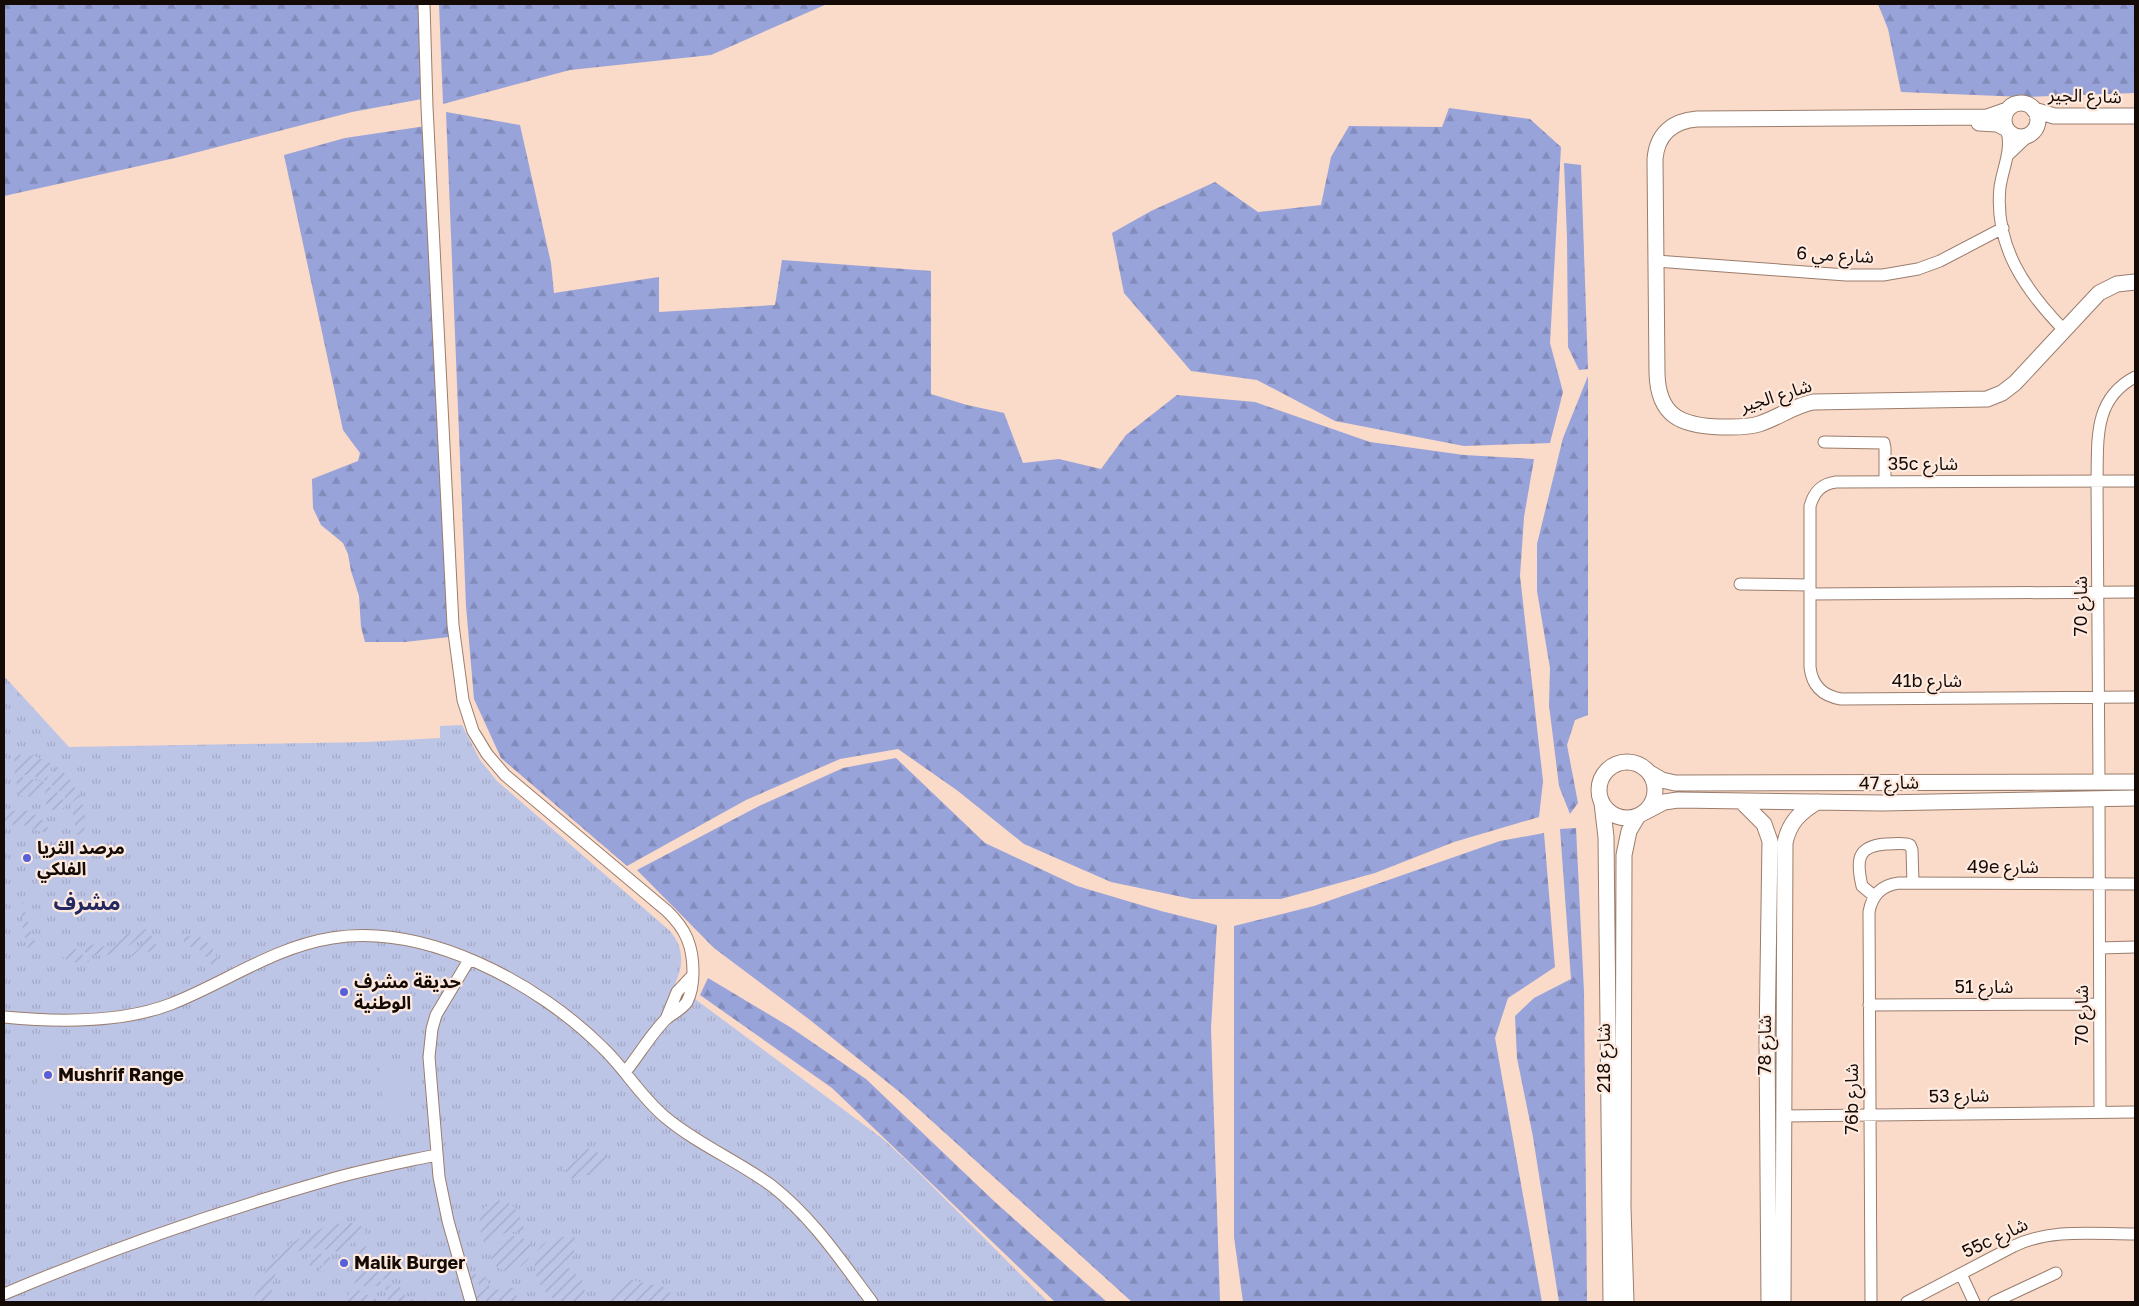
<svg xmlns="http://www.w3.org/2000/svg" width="2139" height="1306" font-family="'Golos Text','Noto Sans Arabic',sans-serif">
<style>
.forest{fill:url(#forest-firs)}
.park{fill:url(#park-tufts)}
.garden{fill:url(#garden-furrows)}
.pitch{fill:#bdc5e7}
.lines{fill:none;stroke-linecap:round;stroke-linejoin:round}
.street-casing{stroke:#9a7d6d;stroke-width:13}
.secondary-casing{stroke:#9a7d6d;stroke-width:17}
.street{stroke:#fff;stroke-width:11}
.secondary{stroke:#fff;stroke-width:15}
.poi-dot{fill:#5760d7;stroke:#feeadf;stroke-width:2}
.labels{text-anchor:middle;stroke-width:4.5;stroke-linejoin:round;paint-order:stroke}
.street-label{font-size:18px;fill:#150b06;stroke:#feeadf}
.poi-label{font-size:18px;font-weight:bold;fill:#150b06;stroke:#feeadf;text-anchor:start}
.district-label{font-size:22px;font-weight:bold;fill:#232861;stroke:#feeadf}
</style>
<defs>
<pattern id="forest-firs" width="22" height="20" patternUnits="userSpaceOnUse" patternTransform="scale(1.25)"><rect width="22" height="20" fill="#98a3da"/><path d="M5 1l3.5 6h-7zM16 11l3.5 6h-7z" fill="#828bba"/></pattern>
<pattern id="park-tufts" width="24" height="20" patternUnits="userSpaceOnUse" patternTransform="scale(1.25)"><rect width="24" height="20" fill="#bdc5e7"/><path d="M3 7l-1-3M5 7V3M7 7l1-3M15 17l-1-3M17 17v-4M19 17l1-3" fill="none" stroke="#a2a8c5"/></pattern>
<pattern id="garden-furrows" width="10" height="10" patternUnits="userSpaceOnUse" patternTransform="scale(1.25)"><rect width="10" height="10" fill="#bdc5e7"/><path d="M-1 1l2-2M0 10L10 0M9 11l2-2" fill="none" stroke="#a2a8c5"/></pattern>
</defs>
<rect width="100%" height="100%" fill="#fadac8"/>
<path class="forest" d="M 4,4 L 418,4 L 422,99 L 352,112 L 175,158 L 4,196 Z
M 439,4 L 827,4 L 711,55 L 570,70 L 443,104 Z
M 1878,4 L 2135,4 L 2135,93 L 2024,97 L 1901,92 L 1888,29 Z
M 1449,108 L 1530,119 L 1561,147 L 1550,343 L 1563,392 L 1550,443 L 1464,446 L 1335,421 L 1257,380 L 1191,371 L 1124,293 L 1112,233 L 1151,211 L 1215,182 L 1258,212 L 1321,205 L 1331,157 L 1349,126 L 1442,127 Z
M 446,112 L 520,125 L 551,263 L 554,293 L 659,277 L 659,312 L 775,305 L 782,260 L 931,271 L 931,394 L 967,405 L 1004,413 L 1023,463 L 1059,459 L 1101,469 L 1126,435 L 1177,395 L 1255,402 L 1370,442 L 1464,455 L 1534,459 L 1524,517 L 1520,576 L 1543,781 L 1539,817 L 1454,842 L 1375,873 L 1281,899 L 1192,899 L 1111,882 L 1024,844 L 958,791 L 898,749 L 840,759 L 746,800 L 627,866 L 501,758 L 474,699 L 466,606 Z
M 426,126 L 449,637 L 405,642 L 365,642 L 361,627 L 359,596 L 351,571 L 348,554 L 343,543 L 321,525 L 313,508 L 312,479 L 358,461 L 360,453 L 343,430 L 284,155 L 345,138 Z
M 1564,163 L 1581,165 L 1588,369 L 1579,370 L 1568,347 L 1567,237 Z
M 1588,376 L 1588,715 L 1575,720 L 1567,745 L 1578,803 L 1570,814 L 1559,786 L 1549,705 L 1550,668 L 1537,591 L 1537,544 L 1563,438 Z
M 896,758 L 985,843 L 1077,886 L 1161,911 L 1217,925 L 1211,1028 L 1220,1302 L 1132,1302 L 902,1094 L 810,1020 L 714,948 L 637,870 L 759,806 L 843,768 Z
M 1576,828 L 1584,992 L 1587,1302 L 1559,1302 L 1533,1137 L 1517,1058 L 1515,1016 L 1534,998 L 1571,979 L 1560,829 Z
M 1544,833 L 1555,967 L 1508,998 L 1495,1038 L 1542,1302 L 1243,1302 L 1234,1237 L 1234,926 L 1314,906 L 1500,841 Z
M 708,978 L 790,1027 L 866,1079 L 995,1202 L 1107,1302 L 1055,1302 L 832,1088 L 700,995 Z"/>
<path class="park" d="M 4,676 L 69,747 L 367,742 L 440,738 L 440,726 L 462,725 L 480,760 L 497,781 L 670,931 C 684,948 684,964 675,984 L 883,1139 L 911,1165 L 1048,1302 L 4,1302 Z"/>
<path class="garden" d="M 14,754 L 34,756 L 53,764 L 46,781 L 34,776 L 15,774 Z
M 56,766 L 68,776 L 80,796 L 69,805 L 63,794 L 49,783 Z
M 16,776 L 44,782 L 37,798 L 18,795 Z
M 48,786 L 57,792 L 67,805 L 56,813 L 42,800 Z
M 82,801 L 85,817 L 84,834 L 75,835 L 75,821 L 71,808 Z
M 23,809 L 40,817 L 51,832 C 32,835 27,818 4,827 L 4,813 Z
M 22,900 L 30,930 L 38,948 L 28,949 L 22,925 Z
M 147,929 C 130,949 104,965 79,949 L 95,944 L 111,948 L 121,940 L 124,935 Z
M 149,931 L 156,945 L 154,950 L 130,957 L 142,945 Z
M 192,935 C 208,937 212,948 219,961 L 215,963 L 213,967 L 201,950 L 185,945 L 183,938 Z
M 77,949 L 90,962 L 69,962 L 60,955 L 61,952 Z
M 585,1147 L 606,1156 L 608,1162 L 600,1173 L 594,1171 L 591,1175 L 583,1175 L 578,1181 L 572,1179 L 562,1167 L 576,1161 L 580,1150 Z
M 496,1201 C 517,1199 520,1219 526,1234 C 510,1229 496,1234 486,1247 C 478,1230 474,1208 496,1201 Z
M 348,1222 L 360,1225 L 367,1233 L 353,1241 L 344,1254 C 320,1245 287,1245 276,1272 C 272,1281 272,1292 270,1302 L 250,1302 C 259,1292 261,1279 268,1267 C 284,1242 319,1226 348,1222 Z
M 572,1235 L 575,1237 L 573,1246 L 575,1254 L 570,1259 L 569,1268 L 572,1273 L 581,1276 L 585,1292 L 585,1302 C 576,1302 566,1304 557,1301 C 537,1292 524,1256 546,1242 C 553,1238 564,1237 572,1235 Z
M 514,1236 C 558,1242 508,1293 491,1259 C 489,1245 501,1237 514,1236 Z
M 362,1241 L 365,1241 L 370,1260 L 368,1262 L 359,1265 L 351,1253 L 355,1246 Z
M 321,1254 L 331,1258 L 333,1265 L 324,1271 L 319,1271 L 320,1266 L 323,1266 L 324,1261 L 317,1260 L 317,1271 L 313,1270 L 306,1260 L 308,1257 Z
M 393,1258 L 398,1265 L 395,1279 L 384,1283 L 380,1263 Z
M 376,1264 L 381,1282 L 380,1286 L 364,1286 L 353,1282 L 352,1277 L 354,1272 Z
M 484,1272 C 488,1287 491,1295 508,1286 L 515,1289 L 518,1302 L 476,1302 L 473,1291 L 480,1289 L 478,1282 L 470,1283 L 469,1275 L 474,1273 L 478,1277 Z
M 627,1279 L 663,1287 L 672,1294 L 672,1302 L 608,1302 L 611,1292 Z
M 398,1283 C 402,1296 411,1303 424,1299 L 425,1302 L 389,1302 L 385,1287 Z
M 354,1288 L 381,1302 L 346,1302 L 348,1295 Z"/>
<path class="pitch" d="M 42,1037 L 62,1039 L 55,1107 L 35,1105 Z
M 409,1064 L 412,1116 L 383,1117 L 380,1066 Z"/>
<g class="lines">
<defs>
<path id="street" d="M 424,4 L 427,107 L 453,625 L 463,700 L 473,731 L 487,754 L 505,775 L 667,911 C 686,929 693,946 693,972 C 693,983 692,992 687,1002 C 681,1010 673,1013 666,1019 C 651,1034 639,1055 626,1071
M 2007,131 C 2012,151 2003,167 2000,187 C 1994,246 2025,290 2064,330
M 2008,155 L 2028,136
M 1656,261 L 1846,275 L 1883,275 L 1918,269 L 1940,261 L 2003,228
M 1824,442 L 1884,443 L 1885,448 L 1885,482
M 2135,481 L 1836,482 C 1821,484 1814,492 1810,506 L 1810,667 C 1812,686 1823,696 1841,699 L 2135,697
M 1740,584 L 1810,585
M 1810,594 L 2135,592
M 2099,782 L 2097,481 C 2098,440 2093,399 2135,377
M 2099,798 L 2100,1111
M 1874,896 L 1862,886 C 1856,860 1857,846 1886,844 C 1894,844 1903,842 1910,845 L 1912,850 L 1913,883
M 2100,948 L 2135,947
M 469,960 L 436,1015 L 432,1029 L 429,1057 L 439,1177 L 448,1221 L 471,1302
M 1869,1005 L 2099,1004
M 4,1017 C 56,1022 122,1023 171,1004 C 225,983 274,947 332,938 C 426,923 538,983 603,1048 C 625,1069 641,1097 665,1117 C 697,1144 738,1161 772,1186 C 813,1218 841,1261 872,1302
M 666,1019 L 677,992 L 693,975
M 1783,1116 L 2135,1112
M 1961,1274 L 1974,1302
M 4,1294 C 108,1250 217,1212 325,1181 C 362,1170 399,1163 436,1155
M 1871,1302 L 1869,912 C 1872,895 1882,885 1899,883 L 2135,884
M 1907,1302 L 2014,1246 C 2051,1228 2095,1234 2135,1234
M 1994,1302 L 2056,1273"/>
<path id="secondary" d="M2004 120a17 17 0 1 1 34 0a17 17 0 1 1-34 0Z
M 2007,110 L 1987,117 L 1697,119 C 1672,121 1657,134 1655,159 L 1657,373 C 1658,416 1681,426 1721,427 C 1734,427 1746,428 1759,424 C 1778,418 1793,406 1813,402 L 1987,399 L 2002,393 L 2015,383 L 2099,293 L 2117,284 L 2135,282
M 2034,110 L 2054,116 L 2135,116
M 1979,123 L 1997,124 L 2005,128
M1599 790a28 28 0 1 1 56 0a28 28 0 1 1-56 0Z
M 1650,773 L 1662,780 L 1675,783 L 2135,782
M 1742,802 L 1764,824 L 1770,841 L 1767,1041 L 1769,1302
M 1602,803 L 1606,837 L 1611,1302
M 1645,812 L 1664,802 L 1678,800 L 1882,803 L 2135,798
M 1626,1302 L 1623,1208 L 1624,855 L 1629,831 L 1638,816
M 1783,1302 L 1785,843 C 1789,823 1799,813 1817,802"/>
</defs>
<use href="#street" class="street-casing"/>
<use href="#secondary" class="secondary-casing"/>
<use href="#street" class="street"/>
<use href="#secondary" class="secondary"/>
</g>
<g class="poi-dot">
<circle cx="27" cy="858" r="5"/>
<circle cx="344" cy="992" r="5"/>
<circle cx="48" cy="1075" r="5"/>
<circle cx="344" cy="1263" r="5"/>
</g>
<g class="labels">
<g class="street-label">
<text transform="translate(2085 96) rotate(2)" y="6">شارع الجير</text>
<text transform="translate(1835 255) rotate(3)" y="6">شارع مي 6</text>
<text transform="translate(1776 396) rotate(-17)" y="6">شارع الجير</text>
<text x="1923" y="470">35c شارع</text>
<text transform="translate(2081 606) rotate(-90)" y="6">شارع 70</text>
<text x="1927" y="687">41b شارع</text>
<text transform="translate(1889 783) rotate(-1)" y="6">شارع 47</text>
<text x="2003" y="873">49e شارع</text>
<text x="1984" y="993">شارع 51</text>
<text transform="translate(2082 1015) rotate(-90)" y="6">شارع 70</text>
<text transform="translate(1765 1045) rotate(-90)" y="6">شارع 78</text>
<text transform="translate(1604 1058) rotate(-90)" y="6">شارع 218</text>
<text transform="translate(1959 1096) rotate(-1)" y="6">شارع 53</text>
<text transform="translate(1852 1099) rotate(-90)" y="6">76b شارع</text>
<text transform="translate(1995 1238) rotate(-25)" y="6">55c شارع</text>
</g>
<g class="poi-label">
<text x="37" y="854">مرصد الثريا<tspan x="37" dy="21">الفلكي</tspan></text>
<text x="354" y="988">حديقة مشرف<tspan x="354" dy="21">الوطنية</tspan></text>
<text x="58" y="1081">Mushrif Range</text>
<text x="354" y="1269">Malik Burger</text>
</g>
<g class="district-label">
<text x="87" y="910">مشرف</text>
</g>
</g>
<rect width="2139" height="1306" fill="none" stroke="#150b06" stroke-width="10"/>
</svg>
